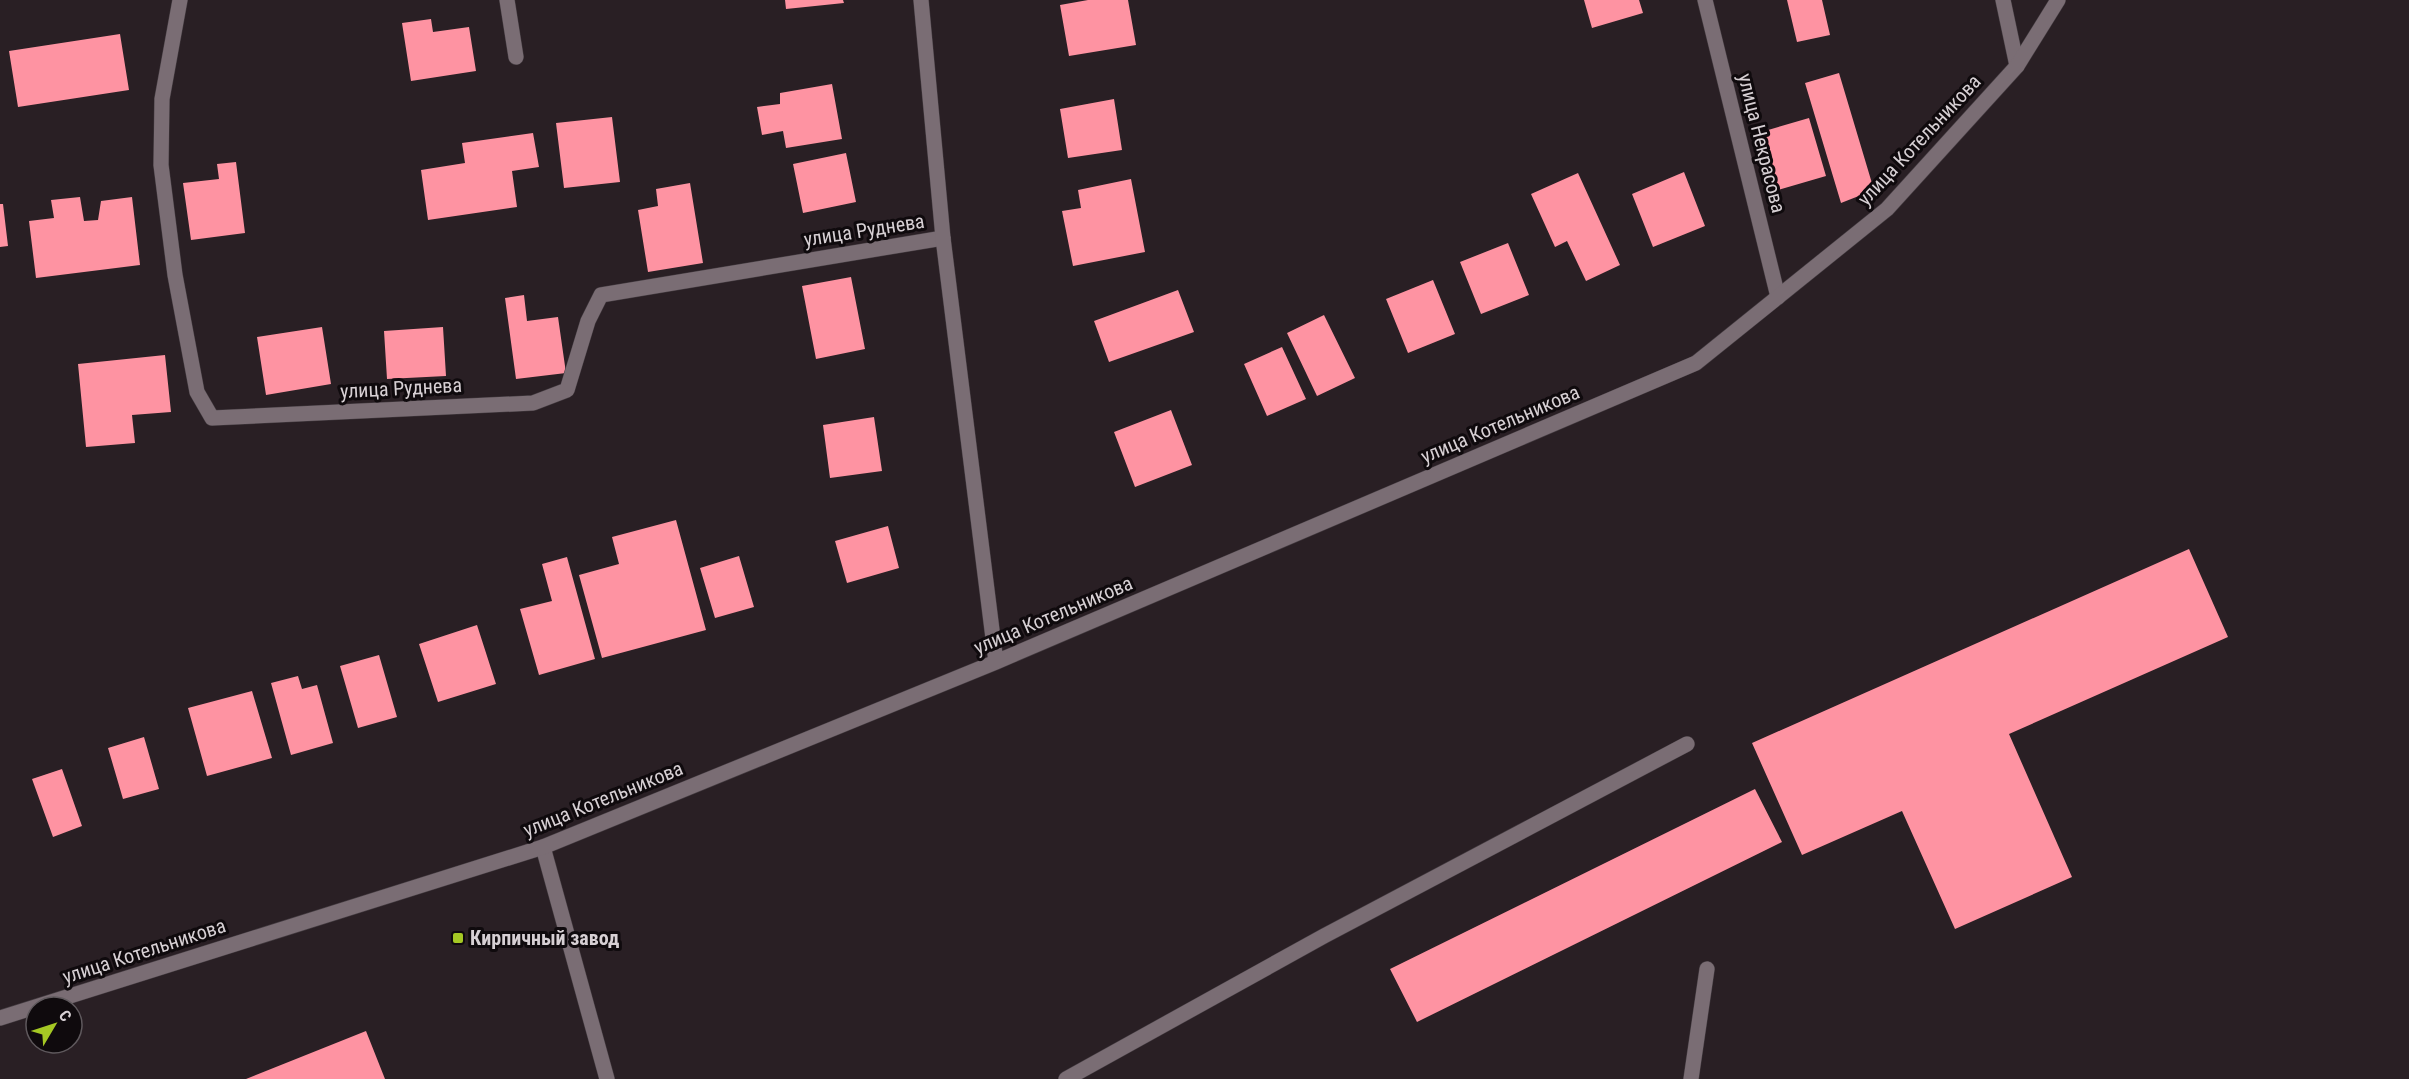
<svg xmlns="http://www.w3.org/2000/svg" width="2409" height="1079" font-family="'Roboto Condensed',sans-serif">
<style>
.building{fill:#fe93a2}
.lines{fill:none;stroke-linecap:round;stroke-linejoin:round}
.service-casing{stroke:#443c41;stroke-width:16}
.minor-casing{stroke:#443c41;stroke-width:16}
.tertiary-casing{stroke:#443c41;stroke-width:16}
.service{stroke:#7a6d74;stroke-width:15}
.minor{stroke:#7a6d74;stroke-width:15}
.tertiary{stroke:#7a6d74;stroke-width:15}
.poi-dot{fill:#a5c824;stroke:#0f0a0d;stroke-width:2}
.labels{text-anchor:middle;stroke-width:6;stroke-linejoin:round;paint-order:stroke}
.street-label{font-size:20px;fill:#d7d0d4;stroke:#0f0a0d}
.poi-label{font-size:20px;font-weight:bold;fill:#d7d0d4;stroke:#0f0a0d;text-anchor:start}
</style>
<rect width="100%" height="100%" fill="#291f24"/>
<path class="building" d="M 785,0 L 843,0 L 844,3 L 786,9 Z
M 1088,0 L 1128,0 L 1136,45 L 1069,56 L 1060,5 Z
M 1584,0 L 1639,0 L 1643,13 L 1592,28 Z
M 1787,0 L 1822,0 L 1830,35 L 1797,42 Z
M 431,19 L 433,32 L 469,27 L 476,71 L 411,81 L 402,23 Z
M 120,34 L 129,90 L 18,107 L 9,51 Z
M 1839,73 L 1874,190 L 1841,203 L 1805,83 Z
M 832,84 L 842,139 L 786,148 L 783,131 L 762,135 L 757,107 L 780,104 L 780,93 Z
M 1114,99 L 1122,150 L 1068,158 L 1060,109 Z
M 612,117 L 620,182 L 564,188 L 556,123 Z
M 1809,118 L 1826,176 L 1775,191 L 1758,133 Z
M 533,133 L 539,167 L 512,171 L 517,207 L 428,220 L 421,170 L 465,163 L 462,143 Z
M 846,153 L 856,202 L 803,213 L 793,164 Z
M 236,162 L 245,233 L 191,240 L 183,183 L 219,179 L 217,164 Z
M 1684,172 L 1705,226 L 1653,247 L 1632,194 Z
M 1578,173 L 1620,265 L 1586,281 L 1567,241 L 1555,247 L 1531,194 Z
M 1131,179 L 1145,252 L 1073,266 L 1062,211 L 1081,208 L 1078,190 Z
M 690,183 L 703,263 L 648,272 L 638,210 L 658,206 L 656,189 Z
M 80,197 L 84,221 L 98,220 L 101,201 L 132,197 L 140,265 L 36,278 L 29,221 L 54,218 L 51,200 Z
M 0,204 L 3,204 L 8,246 L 0,247 Z
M 1508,243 L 1529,295 L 1481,314 L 1460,262 Z
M 851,277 L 865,349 L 816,359 L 802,286 Z
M 1433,280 L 1455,334 L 1408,353 L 1386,299 Z
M 1178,290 L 1194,332 L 1109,362 L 1094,321 Z
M 524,295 L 527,321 L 558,317 L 566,373 L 516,379 L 505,298 Z
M 1324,315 L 1355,378 L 1317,396 L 1287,333 Z
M 322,327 L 331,384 L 266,395 L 257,337 Z
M 443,327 L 446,376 L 387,379 L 384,331 Z
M 1282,347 L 1306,399 L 1267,416 L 1244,364 Z
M 165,355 L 171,412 L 132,415 L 135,443 L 86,447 L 78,364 Z
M 1171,410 L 1192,465 L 1135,487 L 1114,432 Z
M 874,417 L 882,471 L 830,478 L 823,425 Z
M 676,520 L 706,630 L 602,658 L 579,575 L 619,564 L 612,537 Z
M 888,526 L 899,568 L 847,583 L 835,541 Z
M 2189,549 L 2228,637 L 2009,734 L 2072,877 L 1955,929 L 1902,811 L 1802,855 L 1752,743 Z
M 739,556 L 754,607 L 715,618 L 700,568 Z
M 567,557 L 595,659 L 539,675 L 520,609 L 552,601 L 542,564 Z
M 477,625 L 496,684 L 438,702 L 419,644 Z
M 379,655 L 397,717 L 358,728 L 340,666 Z
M 298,676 L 302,689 L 317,685 L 333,743 L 291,755 L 271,683 Z
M 252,691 L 272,758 L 207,776 L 188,708 Z
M 144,737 L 159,789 L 123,799 L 108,748 Z
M 62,769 L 82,826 L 53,837 L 32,779 Z
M 1755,789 L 1782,842 L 1417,1022 L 1390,969 Z
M 366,1031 L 385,1079 L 246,1079 Z"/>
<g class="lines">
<defs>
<path id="service" d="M 543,847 L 607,1079
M 1066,1079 L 1324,936 L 1687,744
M 1691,1079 L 1707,969"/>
<path id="minor" d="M 180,0 L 162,99 L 161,165 L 175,275 L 197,392 L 212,418 L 533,403 L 567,390 L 588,321 L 601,295 L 943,238
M 507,0 L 516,57
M 1705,0 L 1778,297
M 2003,0 L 2017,66"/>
<path id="tertiary" d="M 921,0 L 943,238 L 996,662
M 0,1018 L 543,847 L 996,662 L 1696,363 L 1887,209 L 2017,66 L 2058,0"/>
</defs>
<use href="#service" class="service-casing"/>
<use href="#minor" class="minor-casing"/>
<use href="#tertiary" class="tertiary-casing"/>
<use href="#service" class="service"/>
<use href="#minor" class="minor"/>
<use href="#tertiary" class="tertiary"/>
</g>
<rect class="poi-dot" x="452" y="932" width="12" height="12" rx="3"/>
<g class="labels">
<g class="street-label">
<text transform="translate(1919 140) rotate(-47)" y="7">улица Котельникова</text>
<text transform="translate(1762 143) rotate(76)" y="7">улица Некрасова</text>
<text transform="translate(864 230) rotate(-9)" y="7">улица Руднева</text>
<text transform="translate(401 388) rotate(-3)" y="7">улица Руднева</text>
<text transform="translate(1500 424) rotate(-23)" y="7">улица Котельникова</text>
<text transform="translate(1053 615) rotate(-23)" y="7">улица Котельникова</text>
<text transform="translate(603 799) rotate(-22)" y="7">улица Котельникова</text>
<text transform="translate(144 951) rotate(-18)" y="7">улица Котельникова</text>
</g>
<g class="poi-label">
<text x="470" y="945">Кирпичный завод</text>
</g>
</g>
<g transform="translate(54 1025) rotate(51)"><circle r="28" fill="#0f0a0d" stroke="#5f595d" stroke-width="1.5"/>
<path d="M0-4.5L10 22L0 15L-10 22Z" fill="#a5c824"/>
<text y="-9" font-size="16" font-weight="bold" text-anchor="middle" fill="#d7d0d4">С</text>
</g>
</svg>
